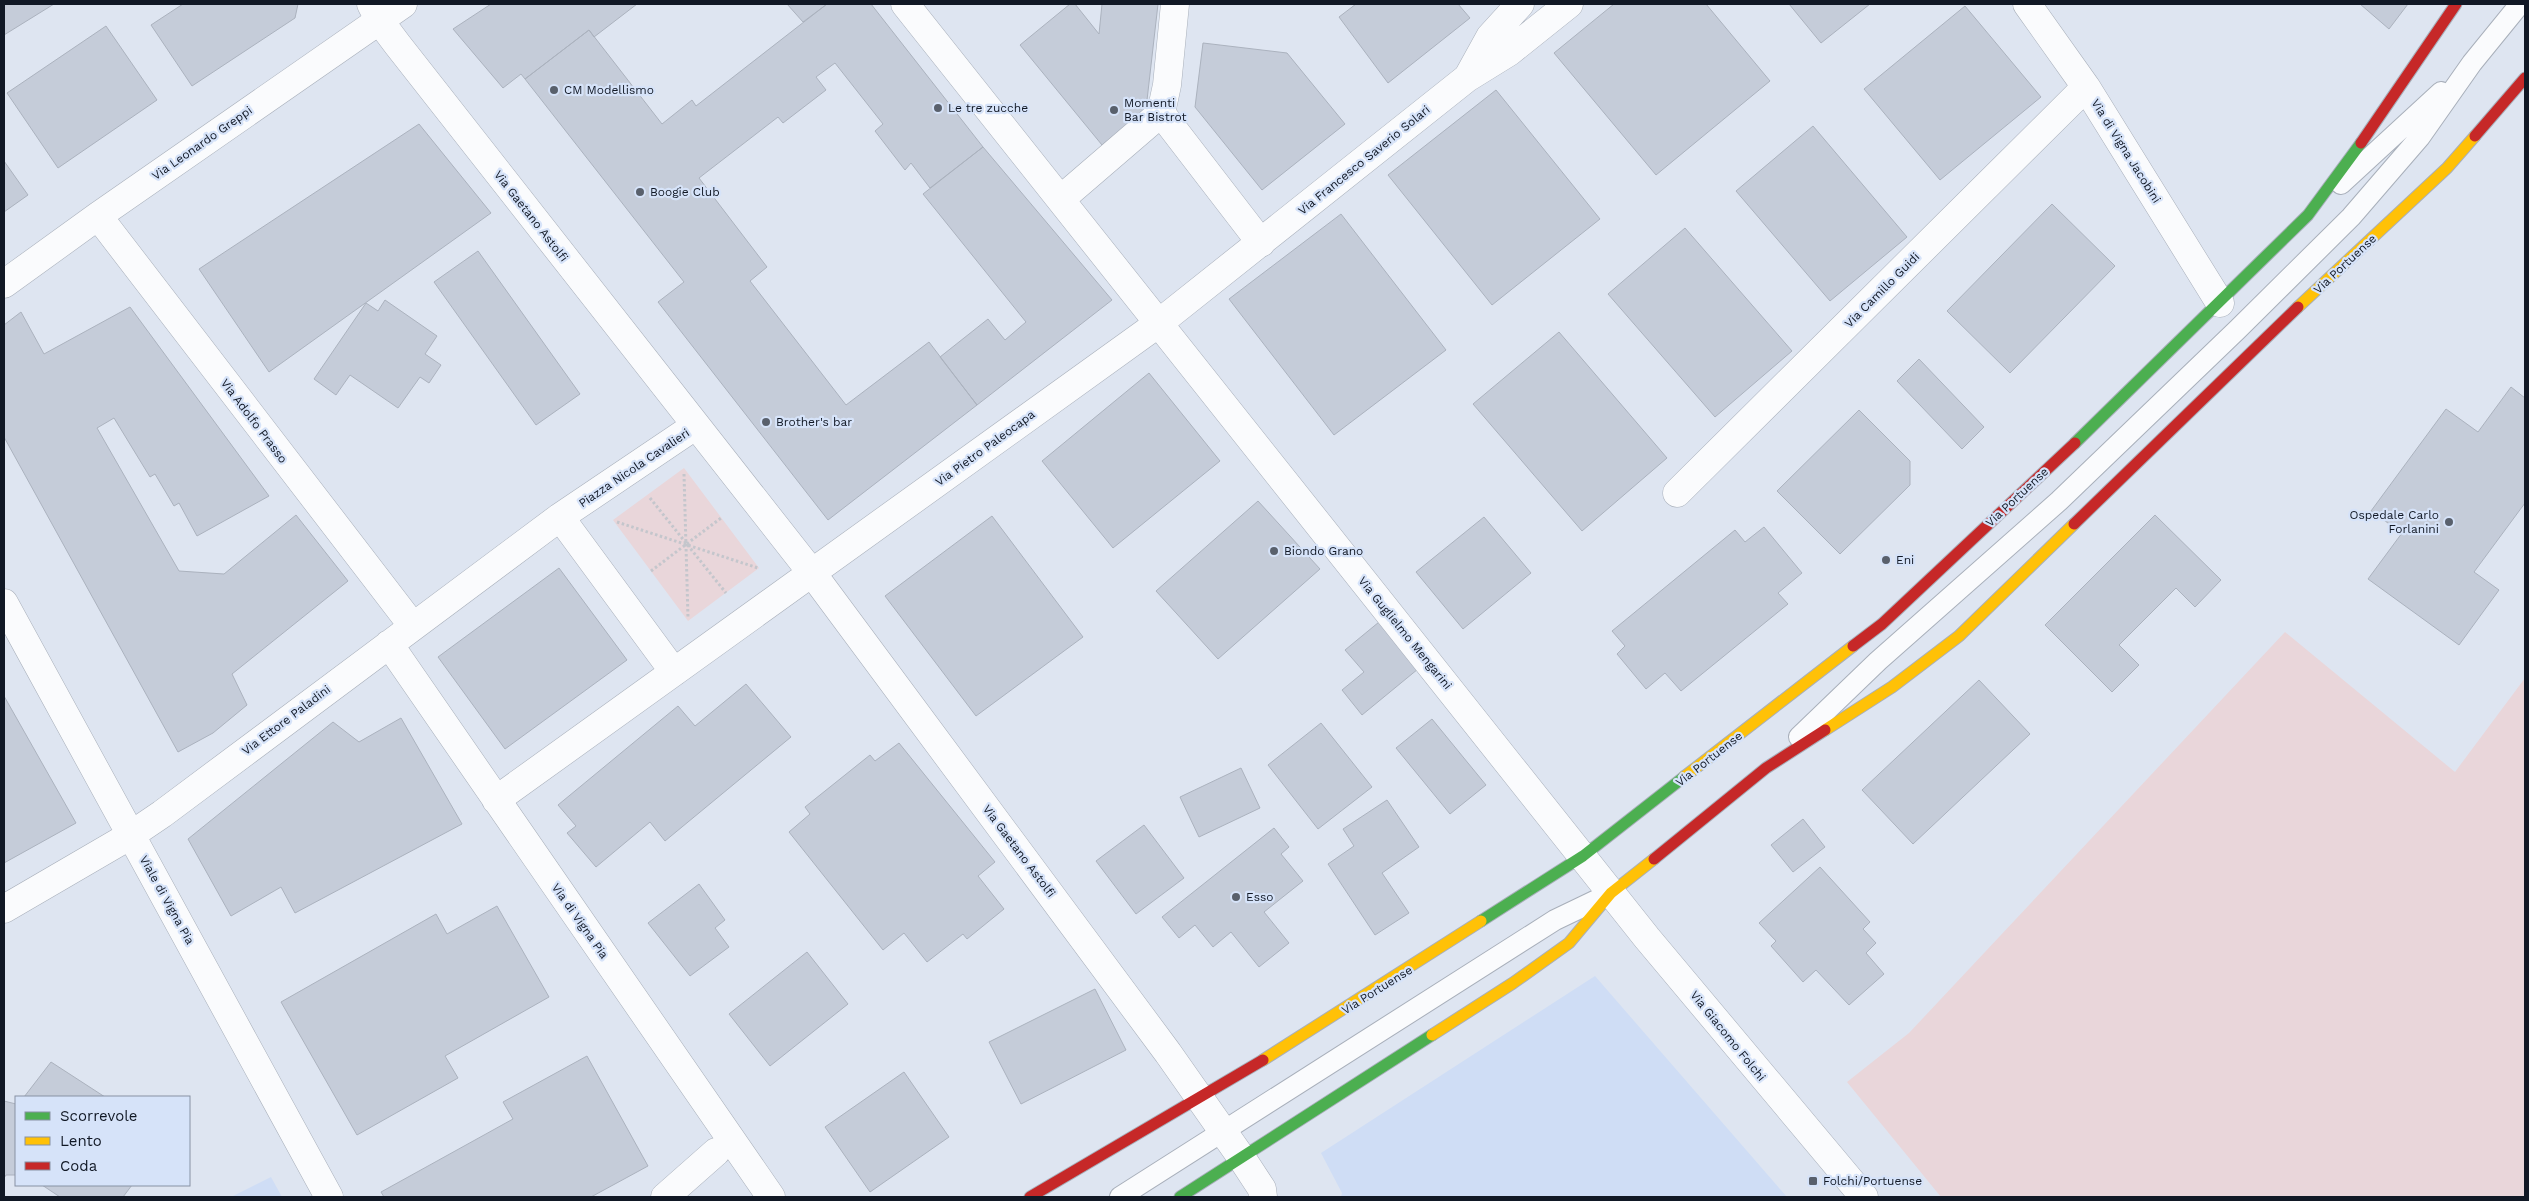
<svg xmlns="http://www.w3.org/2000/svg" width="2529" height="1201" font-family="'Work Sans',sans-serif">
<style>
.built{fill:#cfddf5}
.green{fill:#e9d6da}
.building{fill:#c5ccd9;stroke:#abb2be}
.lines{fill:none;stroke-linecap:round;stroke-linejoin:round}
.lane-casing{stroke:#a8afba;stroke-width:22}
.street-casing{stroke:#a8afba;stroke-width:29}
.fast-casing{stroke:#a8afba;stroke-width:13}
.slow-casing{stroke:#a8afba;stroke-width:13}
.jam-casing{stroke:#a8afba;stroke-width:13}
.path{stroke:#c4c6cc;stroke-width:3;stroke-dasharray:2.5 2.5;stroke-linecap:butt}
.lane{stroke:#fafbfd;stroke-width:20}
.street{stroke:#fafbfd;stroke-width:28}
.fast{stroke:#4caf50;stroke-width:11}
.slow{stroke:#ffc107;stroke-width:11}
.jam{stroke:#c62828;stroke-width:11}
.poi-dot{fill:#59606c;stroke:#d6e3f9;stroke-width:2}
.labels{text-anchor:middle;stroke-width:4.5;stroke-linejoin:round;paint-order:stroke}
.poi-label{font-size:12px;fill:#111825;stroke:#d6e3f9;text-anchor:start}
.street-label{font-size:12px;fill:#111825;stroke:#d6e3f9}
</style>
<rect width="100%" height="100%" fill="#dee5f1"/>
<path class="built" d="M 1595,976 L 1787,1197 L 1341,1197 L 1342,1193 L 1321,1153 Z
M 271,1177 L 282,1197 L 231,1197 Z"/>
<path class="green" d="M 684,468 L 759,568 L 688,621 L 613,520 Z
M 2285,632 L 2455,772 L 2525,678 L 2525,1197 L 1941,1197 L 1847,1082 L 1909,1033 Z"/>
<path class="building" d="M 4,4 L 54,4 L 4,35 Z
M 183,4 L 298,4 L 295,18 L 192,86 L 151,25 Z
M 491,4 L 637,4 L 594,37 L 589,30 L 525,79 L 521,74 L 503,88 L 453,29 Z
M 787,4 L 827,4 L 803,22 Z
M 827,4 L 871,4 L 983,147 L 930,188 L 911,163 L 905,170 L 875,131 L 883,124 L 835,63 L 816,77 L 826,90 L 783,123 L 778,117 L 699,178 L 767,267 L 750,281 L 846,405 L 929,342 L 977,405 L 828,520 L 658,302 L 684,282 L 525,79 L 589,30 L 662,124 L 692,100 L 696,106 Z
M 1070,4 L 1075,4 L 1099,34 L 1102,4 L 1158,4 L 1146,109 L 1102,145 L 1020,45 Z
M 1356,4 L 1458,4 L 1470,18 L 1388,83 L 1339,17 Z
M 1614,4 L 1706,4 L 1770,81 L 1656,175 L 1554,53 Z
M 1789,4 L 1870,4 L 1821,43 Z
M 2360,4 L 2408,4 L 2389,29 Z
M 1965,6 L 2041,97 L 1940,180 L 1864,89 Z
M 106,26 L 157,100 L 58,168 L 7,93 Z
M 1203,43 L 1287,53 L 1345,124 L 1262,190 L 1195,107 Z
M 1496,90 L 1600,219 L 1492,305 L 1388,175 Z
M 419,124 L 491,213 L 269,372 L 199,269 Z
M 1813,126 L 1907,237 L 1830,301 L 1736,191 Z
M 983,147 L 1112,300 L 977,405 L 940,357 L 988,319 L 1005,340 L 1026,322 L 923,194 Z
M 4,161 L 28,195 L 4,212 Z
M 2052,204 L 2115,266 L 2010,373 L 1947,311 Z
M 1341,214 L 1446,350 L 1334,435 L 1229,299 Z
M 1685,228 L 1792,351 L 1715,417 L 1608,294 Z
M 478,251 L 580,394 L 536,425 L 434,282 Z
M 385,300 L 437,336 L 425,354 L 441,365 L 429,383 L 420,377 L 398,408 L 350,375 L 336,395 L 314,379 L 366,303 L 378,311 Z
M 130,307 L 269,496 L 197,536 L 179,503 L 174,506 L 155,474 L 150,477 L 114,418 L 97,428 L 179,571 L 224,574 L 296,515 L 348,581 L 232,674 L 247,705 L 213,733 L 178,752 L 4,437 L 4,325 L 21,312 L 44,354 Z
M 1559,332 L 1667,458 L 1582,531 L 1473,404 Z
M 1919,359 L 1984,427 L 1962,449 L 1897,381 Z
M 1149,373 L 1220,461 L 1113,548 L 1042,461 Z
M 2511,387 L 2525,398 L 2525,503 L 2474,572 L 2499,590 L 2459,645 L 2368,579 L 2402,533 L 2371,511 L 2446,409 L 2478,432 Z
M 1859,410 L 1910,461 L 1910,485 L 1840,554 L 1777,491 Z
M 1258,501 L 1320,569 L 1218,659 L 1156,591 Z
M 2155,515 L 2221,580 L 2195,607 L 2176,588 L 2119,645 L 2139,665 L 2112,692 L 2045,625 Z
M 992,516 L 1083,637 L 976,716 L 885,596 Z
M 1484,517 L 1531,573 L 1463,629 L 1416,572 Z
M 1764,527 L 1802,573 L 1778,593 L 1788,604 L 1681,691 L 1665,673 L 1646,689 L 1617,654 L 1625,646 L 1612,631 L 1735,530 L 1745,542 Z
M 559,568 L 627,660 L 505,749 L 438,657 Z
M 1379,622 L 1418,669 L 1362,715 L 1342,690 L 1364,672 L 1345,650 Z
M 1979,680 L 2030,734 L 1913,844 L 1862,790 Z
M 746,684 L 791,737 L 665,841 L 650,822 L 596,867 L 567,833 L 576,826 L 558,805 L 678,706 L 695,726 Z
M 4,696 L 76,823 L 4,863 Z
M 401,718 L 462,824 L 295,913 L 281,887 L 231,916 L 188,839 L 333,722 L 359,742 Z
M 1432,719 L 1486,785 L 1450,814 L 1396,748 Z
M 1321,723 L 1372,787 L 1318,829 L 1268,765 Z
M 899,743 L 995,862 L 978,876 L 1004,909 L 967,939 L 963,934 L 927,962 L 904,933 L 883,950 L 789,832 L 810,814 L 805,807 L 870,755 L 875,761 Z
M 1241,768 L 1260,808 L 1199,837 L 1180,797 Z
M 1387,800 L 1419,847 L 1382,873 L 1409,913 L 1375,935 L 1328,864 L 1354,846 L 1343,829 Z
M 1803,819 L 1825,847 L 1793,872 L 1771,845 Z
M 1144,825 L 1184,878 L 1136,914 L 1096,861 Z
M 1274,828 L 1289,847 L 1281,854 L 1303,881 L 1264,912 L 1289,943 L 1259,967 L 1231,932 L 1213,947 L 1195,925 L 1179,938 L 1162,917 Z
M 1820,867 L 1870,922 L 1863,929 L 1876,943 L 1866,953 L 1884,974 L 1849,1005 L 1816,970 L 1803,982 L 1771,946 L 1776,941 L 1759,923 Z
M 699,884 L 725,920 L 715,928 L 729,947 L 690,976 L 648,923 Z
M 497,906 L 549,997 L 445,1056 L 458,1078 L 357,1135 L 281,1002 L 436,914 L 447,934 Z
M 807,952 L 848,1004 L 770,1066 L 729,1014 Z
M 1095,989 L 1126,1050 L 1021,1104 L 989,1042 Z
M 587,1056 L 648,1166 L 591,1197 L 384,1197 L 381,1192 L 513,1119 L 503,1102 Z
M 51,1062 L 105,1097 L 24,1097 Z
M 904,1072 L 949,1137 L 870,1192 L 825,1127 Z
M 4,1101 L 16,1104 L 16,1175 L 6,1175 L 4,1178 Z
M 42,1185 L 132,1185 L 123,1197 L 60,1197 Z"/>
<g class="lines">
<defs>
<path id="lane" d="M 2341,184 L 2441,92
M 1799,737 L 1878,661 L 2059,501 L 2238,329 L 2351,217 L 2420,137 L 2472,63 L 2520,4
M 1120,1197 L 1555,920 L 1605,896"/>
<path id="street" d="M 371,4 L 379,20 L 397,44 L 812,573 L 1168,1053 L 1241,1157 L 1262,1189 L 1263,1197
M 905,4 L 1647,938 L 1864,1197
M 2027,4 L 2086,87 L 2220,303
M 1469,75 L 1490,37 L 1520,4
M 1161,113 L 1261,243
M 1161,113 L 1167,85 L 1175,4
M 1061,199 L 1161,113
M 98,216 L 412,625
M 4,284 L 98,216 L 403,4
M 1677,493 L 2086,87
M 560,517 L 674,672
M 4,603 L 329,1197
M 389,644 L 771,1197
M 496,800 L 1159,323 L 1467,78 L 1509,52 L 1569,4
M 4,909 L 131,835 L 162,814 L 560,517 L 695,426
M 665,1197 L 716,1152"/>
<path id="fast" d="M 2075,443 L 2308,215 L 2361,143
M 1481,921 L 1583,856 L 1684,777
M 1180,1197 L 1432,1035"/>
<path id="slow" d="M 2298,307 L 2447,168 L 2475,136
M 1825,730 L 1892,687 L 1959,636 L 2074,524
M 1684,777 L 1853,646
M 1432,1035 L 1513,983 L 1569,943 L 1611,893 L 1654,859
M 1263,1060 L 1481,921"/>
<path id="jam" d="M 2475,136 L 2525,78
M 2361,143 L 2456,4
M 2074,524 L 2298,307
M 1853,646 L 1882,624 L 2075,443
M 1654,859 L 1766,768 L 1825,730
M 1030,1197 L 1263,1060"/>
</defs>
<use href="#lane" class="lane-casing"/>
<use href="#street" class="street-casing"/>
<use href="#fast" class="fast-casing"/>
<use href="#slow" class="slow-casing"/>
<use href="#jam" class="jam-casing"/>
<path class="path" d="M 684,474 L 688,618
M 650,498 L 726,593
M 617,522 L 758,568
M 651,571 L 721,518"/>
<use href="#lane" class="lane"/>
<use href="#street" class="street"/>
<use href="#fast" class="fast"/>
<use href="#slow" class="slow"/>
<use href="#jam" class="jam"/>
</g>
<g class="poi-dot">
<circle cx="554" cy="90" r="5"/>
<circle cx="938" cy="108" r="5"/>
<circle cx="1114" cy="110" r="5"/>
<circle cx="640" cy="192" r="5"/>
<circle cx="766" cy="422" r="5"/>
<circle cx="2449" cy="522" r="5"/>
<circle cx="1274" cy="551" r="5"/>
<circle cx="1886" cy="560" r="5"/>
<circle cx="1236" cy="897" r="5"/>
<rect x="1808" y="1176" width="10" height="10" rx="2.5"/>
</g>
<g class="labels">
<g class="poi-label">
<text x="564" y="94">CM Modellismo</text>
<text x="1124" y="107">Momenti<tspan x="1124" dy="14">Bar Bistrot</tspan></text>
<text x="948" y="112">Le tre zucche</text>
<text x="650" y="196">Boogie Club</text>
<text x="776" y="426">Brother's bar</text>
<text x="2439" y="519" text-anchor="end">Ospedale Carlo<tspan x="2439" dy="14">Forlanini</tspan></text>
<text x="1284" y="555">Biondo Grano</text>
<text x="1896" y="564">Eni</text>
<text x="1246" y="901">Esso</text>
<text x="1823" y="1185">Folchi/Portuense</text>
</g>
<g class="street-label">
<text transform="translate(202 143) rotate(-35)" y="4">Via Leonardo Greppi</text>
<text transform="translate(2126 151) rotate(58)" y="4">Via di Vigna Jacobini</text>
<text transform="translate(1364 160) rotate(-39)" y="4">Via Francesco Saverio Solari</text>
<text transform="translate(531 216) rotate(52)" y="4">Via Gaetano Astolfi</text>
<text transform="translate(2345 264) rotate(-43)" y="4">Via Portuense</text>
<text transform="translate(1882 290) rotate(-45)" y="4">Via Camillo Guidi</text>
<text transform="translate(254 421) rotate(53)" y="4">Via Adolfo Prasso</text>
<text transform="translate(985 448) rotate(-36)" y="4">Via Pietro Paleocapa</text>
<text transform="translate(634 468) rotate(-34)" y="4">Piazza Nicola Cavalieri</text>
<text transform="translate(2017 497) rotate(-43)" y="4">Via Portuense</text>
<text transform="translate(1405 633) rotate(51)" y="4">Via Guglielmo Mengarini</text>
<text transform="translate(286 720) rotate(-37)" y="4">Via Ettore Paladini</text>
<text transform="translate(1709 759) rotate(-38)" y="4">Via Portuense</text>
<text transform="translate(1019 851) rotate(53)" y="4">Via Gaetano Astolfi</text>
<text transform="translate(167 900) rotate(61)" y="4">Viale di Vigna Pia</text>
<text transform="translate(580 921) rotate(55)" y="4">Via di Vigna Pia</text>
<text transform="translate(1377 990) rotate(-32)" y="4">Via Portuense</text>
<text transform="translate(1728 1036) rotate(51)" y="4">Via Giacomo Folchi</text>
</g>
</g>
<rect width="2529" height="1201" fill="none" stroke="#111825" stroke-width="10"/>
<rect x="15" y="1096" width="175" height="90" fill="#d6e3f9" stroke="#8792a4"/>
<rect x="25" y="1112" width="25" height="8" fill="#4caf50" stroke="#8792a4"/>
<text x="60" y="1121" font-size="15" fill="#111825">Scorrevole</text>
<rect x="25" y="1137" width="25" height="8" fill="#ffc107" stroke="#8792a4"/>
<text x="60" y="1146" font-size="15" fill="#111825">Lento</text>
<rect x="25" y="1162" width="25" height="8" fill="#c62828" stroke="#8792a4"/>
<text x="60" y="1171" font-size="15" fill="#111825">Coda</text>
</svg>
